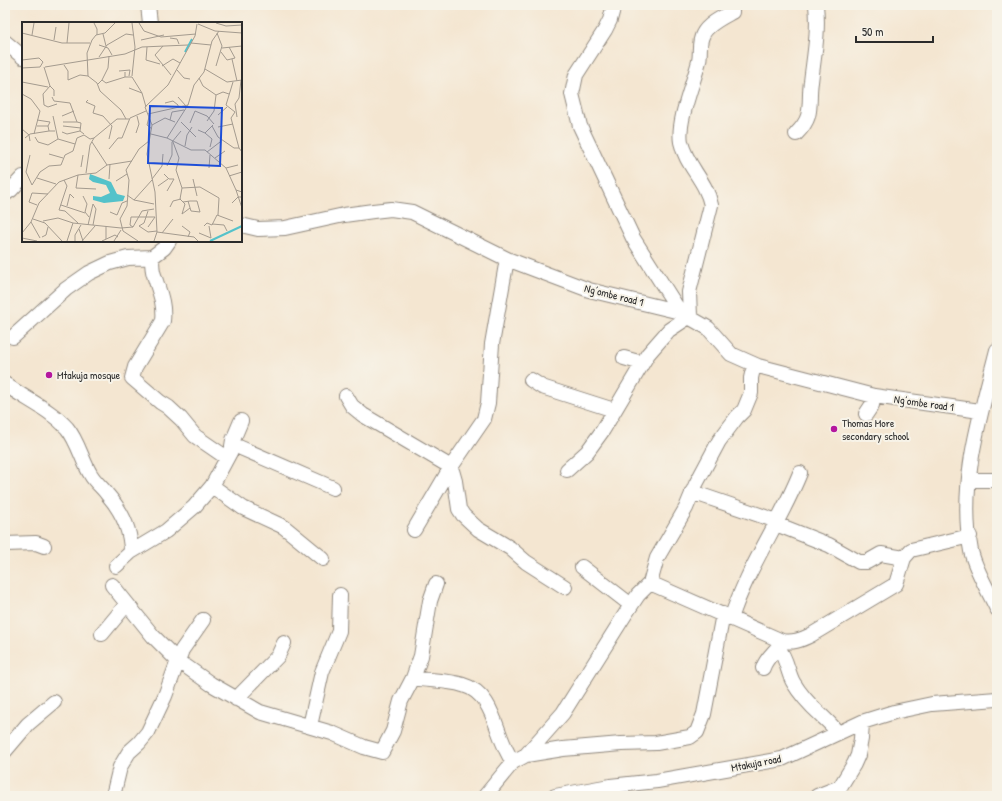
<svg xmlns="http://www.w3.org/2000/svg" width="1002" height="801" font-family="'Patrick Hand',sans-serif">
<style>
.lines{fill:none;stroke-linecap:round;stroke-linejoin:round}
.minor-casing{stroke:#90887e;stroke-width:16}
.minor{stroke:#fff;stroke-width:14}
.poi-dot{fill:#b5179e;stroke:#f7f3e8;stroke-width:1.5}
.labels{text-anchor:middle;stroke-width:4;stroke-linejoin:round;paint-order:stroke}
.street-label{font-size:11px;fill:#2b2b2b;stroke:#f7f3e8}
.poi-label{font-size:11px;fill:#2b2b2b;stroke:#f7f3e8;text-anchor:start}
.inset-river{fill:none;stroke:#54c2ca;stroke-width:2}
.inset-road{fill:none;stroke:#a49b8f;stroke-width:1}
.view{fill:#1d4ed8;fill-opacity:0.15;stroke:#1d4ed8;stroke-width:2}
.inset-edge{fill:none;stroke:#2b2b2b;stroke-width:2}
</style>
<rect width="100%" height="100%" fill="#f7f3e8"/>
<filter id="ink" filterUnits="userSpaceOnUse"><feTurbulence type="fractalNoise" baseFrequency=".025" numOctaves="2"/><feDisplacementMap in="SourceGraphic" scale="8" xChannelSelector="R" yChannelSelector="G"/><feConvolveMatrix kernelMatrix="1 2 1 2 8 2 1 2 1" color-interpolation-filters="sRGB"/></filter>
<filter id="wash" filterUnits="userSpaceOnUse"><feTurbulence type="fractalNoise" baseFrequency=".012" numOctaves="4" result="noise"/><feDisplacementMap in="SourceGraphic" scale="16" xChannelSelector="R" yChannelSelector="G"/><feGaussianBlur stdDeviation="0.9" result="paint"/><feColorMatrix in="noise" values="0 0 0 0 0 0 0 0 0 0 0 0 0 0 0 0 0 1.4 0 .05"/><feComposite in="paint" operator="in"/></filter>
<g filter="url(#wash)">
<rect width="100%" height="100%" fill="#f4e6d1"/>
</g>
<g filter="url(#ink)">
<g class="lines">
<defs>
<path id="minor" d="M 148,5 L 150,23
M 614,5 L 610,20 L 605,30 L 576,75 L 572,94 L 580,126 L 633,238 L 680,312
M 5,42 L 23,57
M 796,134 C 801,129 806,123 808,116 C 811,106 809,93 811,82 C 814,55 819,32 816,5
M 5,194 L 11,190 L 23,177
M 241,225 L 258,229 L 285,228 L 344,215 L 373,211 L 391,209 L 412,212 L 507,259 L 589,290 L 680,312 L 708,328 L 731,354 L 758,366 L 874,396 L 980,411
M 152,257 C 152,263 152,270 154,275 C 159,291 165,304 163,321 L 135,367 L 132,378 L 160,402 L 168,407 L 181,419 L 195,436 L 227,458
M 13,337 L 66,289 L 89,273 L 110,263 L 128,258 L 152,257 L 164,248 L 169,241
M 997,350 C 981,414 958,483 971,551 C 975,569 989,592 997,609
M 624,358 L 642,363
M 531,380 L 542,387 L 614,410
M 5,384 C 25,399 50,409 67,428 C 78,441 82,461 91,475 C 95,482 102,487 107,494 C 121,510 131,529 131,552
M 346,396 L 352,406 L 363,415 L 451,467 L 455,481 L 459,509 L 463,515 L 478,529 L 510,548 L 526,562 L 565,587
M 866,414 L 872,405 L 874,396
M 232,446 L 233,440 L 241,421
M 567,470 L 587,452 L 603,430 L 648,354 L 669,330 L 690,316 L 689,292 L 711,205 C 706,180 686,166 681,142 C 677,121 694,82 699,61 C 701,52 698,43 703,34 C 708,24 723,17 732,12 L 732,5
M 970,480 L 997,480
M 212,486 L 243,508 L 284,527 L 323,559
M 692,492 L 777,521
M 776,524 L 829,545 L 859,562 L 867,562 L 881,554 L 904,558
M 414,530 L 451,467 L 484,419 L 488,403 L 492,344 L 507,259
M 5,544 L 36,543 L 44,546
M 116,566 L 131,552 L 166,531 L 194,507 L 212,486 L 234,445 L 333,488
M 582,567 L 631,605
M 650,583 L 782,641 C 793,643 801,640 811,635 L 896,584 L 904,558 L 911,550 L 970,536
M 112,585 L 153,636 L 177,660 L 211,684 L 260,712 L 332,733 L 364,747 L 382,752 L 393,731 L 401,701 L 413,678 L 421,656 L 430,601 L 436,584
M 731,619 C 747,568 780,523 800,473
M 102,634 L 126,605
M 778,648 C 787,658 787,671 793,682 C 800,694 811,706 821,715 C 827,721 833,725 837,733
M 763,668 C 766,657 776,652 782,641
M 413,678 C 429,681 447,680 463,685 C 496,694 495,738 513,762
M 236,699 L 278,656 L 284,643
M 310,726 L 322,672 L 339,631 L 340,595
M 5,751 L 28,724 L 54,702
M 526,755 L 563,749 L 621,744 L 656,743 L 690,737 L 697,732 L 704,714 L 723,614
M 113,796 L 120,767 L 129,752 L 139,743 L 148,732 L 165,696 L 182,650 L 203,620
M 485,796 L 513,762 L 526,755 L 563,713 L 626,613 L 638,595 L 650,583 L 657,558 L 686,508 L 696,484 L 719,441 L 737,417 L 744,410 L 751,393 L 751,378 L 754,365
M 555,796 L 610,786 L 657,781 L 782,759 L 862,722 L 894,712 L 932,704 L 997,699
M 817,796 L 840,787 L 854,764 L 858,755 L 861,739 L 862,722"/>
</defs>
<use href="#minor" class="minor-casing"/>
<use href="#minor" class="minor"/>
</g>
</g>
<g class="poi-dot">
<circle cx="49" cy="375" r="4"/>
<circle cx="834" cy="429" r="4"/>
</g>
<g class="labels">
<g class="street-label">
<text transform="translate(614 295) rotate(14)" y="4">Ng’ombe road 1</text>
<text transform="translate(924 403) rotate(8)" y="4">Ng’ombe road 1</text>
<text transform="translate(756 763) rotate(-11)" y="4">Mtakuja road</text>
</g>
<g class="poi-label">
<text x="57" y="379">Mtakuja mosque</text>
<text x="842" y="427">Thomas More<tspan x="842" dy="13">secondary school</tspan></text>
</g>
</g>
<g transform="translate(22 22)">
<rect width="220" height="220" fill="#f4e6d1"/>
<path d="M 68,152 L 89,160 L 95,172 L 103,174 L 101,179 L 82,181 L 71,178 L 71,174 L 79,175 L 88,171 L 84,163 L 71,160 L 67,157 Z" fill="#54c2ca"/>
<path class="inset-river" d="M 163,30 L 170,17M 188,219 L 220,204"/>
<path class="inset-road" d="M 72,1 L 75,7 L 75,13M 93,1 L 83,11 L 74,13 L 70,18 L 65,31 L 66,54 L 75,61 L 78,69 L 99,88 L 104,97M 110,1 L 113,25 L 110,54M 117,1 L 122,9 L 139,15 L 174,12M 194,1 L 204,4 L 220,3M 176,2 L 193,9 L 220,11M 0,11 L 40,21 L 68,21M 81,12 L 84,24M 10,13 L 12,1M 148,16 L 155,17 L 157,22M 32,18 L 34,5M 119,18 L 142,13M 45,21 L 47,1M 169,21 L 189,23M 77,23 L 86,26 L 90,33M 141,24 L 133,33 L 149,53M 125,25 L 124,38 L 138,42M 200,26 L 220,24M 199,30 L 205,38 L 213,36 L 207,25M 77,35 L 85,23 L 104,12 L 111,13M 210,37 L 215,59M 0,38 L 17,36 L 21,40 L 18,45 L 0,46M 42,43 L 46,49 L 46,58 L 58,53 L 66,54M 140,44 L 151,37 L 158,41M 194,44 L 200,24 L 195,11M 22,45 L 28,64 L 32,68 L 32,74M 23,45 L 103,32 L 120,25 L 166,23M 183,47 L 205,60 L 220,58M 155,48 L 162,56 L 168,57M 97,49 L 108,48 L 107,54M 103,55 L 110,55 L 120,71 L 124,85M 177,56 L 181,64 L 194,73M 80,58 L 86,46 L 87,34M 0,60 L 26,65M 211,60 L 204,83 L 213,90 L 209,96 L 217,126 L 220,130M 76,62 L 80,58 L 84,61 L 103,55 L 103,50M 28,64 L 21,72 L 22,83 L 26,85 L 35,82M 107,66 L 120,71M 0,72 L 9,77 L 18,89 L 12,112M 194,73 L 201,70 L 207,72M 30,75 L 32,79 L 48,81 L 55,100 L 59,101 L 58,109 L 62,112M 156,75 L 164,84M 66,78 L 64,80 L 73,84 L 71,91 L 81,94 L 90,104 L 87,117M 143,81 L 151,79 L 156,83 L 156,86M 126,92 L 166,83 L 172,63 L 182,50 L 190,19 L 197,9M 196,93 L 205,85M 31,94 L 36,117M 40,94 L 52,89M 127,95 L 125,103 L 130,107M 215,95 L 213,82 L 217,76 L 219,58M 15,98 L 28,100 L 26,104M 148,98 L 150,90 L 162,88M 185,99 L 192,89 L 194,73M 41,100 L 55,100M 159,100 L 174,115M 168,101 L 173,89 L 185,94 L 192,102M 130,103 L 143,96 L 153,100M 15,104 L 26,104 L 27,109 L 33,109M 41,104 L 59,106M 190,104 L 196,115 L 212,126 L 217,126M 196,105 L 211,102M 0,107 L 7,113 L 8,119M 176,108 L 183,111 L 191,103M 40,110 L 45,112 L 58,109M 114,111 L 117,102 L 115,94M 183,111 L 190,117 L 188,125M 129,112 L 145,116 L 169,128 L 183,128 L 204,146 L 214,168 L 220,170M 13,115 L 16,120 L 26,123 L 36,117 L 53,122M 3,116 L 8,112 L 27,109M 145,116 L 166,83M 70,120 L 85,143M 151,120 L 157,136 L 154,148 L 160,166 L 158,177 L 163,182 L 160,192 L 168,186M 163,124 L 165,113 L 170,105M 87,127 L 96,116 L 100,116 L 108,96 L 124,89M 185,130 L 198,120M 27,132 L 41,136M 8,133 L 4,150 L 10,163 L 18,150 L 27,144 L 39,143 L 43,133 L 51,129 L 55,116 L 62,113 L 68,117 L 72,116M 193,136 L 203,129M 145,144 L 150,133 L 150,120 L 159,109M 59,145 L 61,133M 187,146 L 188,133M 204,146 L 216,143M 64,151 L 68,123 L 72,116 L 95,97 L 107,97M 142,152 L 147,157 L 152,157M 56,153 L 54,166 L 74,167M 207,154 L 220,150M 15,156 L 34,162M 87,157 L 88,142M 130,157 L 140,144 L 141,132M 171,157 L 175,174M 42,158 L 45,164 L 37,188 L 43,189 L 56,201M 94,159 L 105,152M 136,164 L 146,157M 160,166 L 178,165 L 197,176 L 196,193M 214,168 L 220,186M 145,169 L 152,157M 105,173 L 112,178 L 132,182M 61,174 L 65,182 L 63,190 L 67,195M 112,178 L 130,158M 161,180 L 168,179 L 175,179 L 178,190 L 169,189 L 166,179M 210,181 L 216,175 L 220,175M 15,183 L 7,180 L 10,171 L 26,172M 39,183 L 63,191M 45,184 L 48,172 L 52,176M 148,185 L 151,179 L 159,177M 126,189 L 122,201 L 117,204 L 126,210 L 135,209M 88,190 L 95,193 L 100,181 L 105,179M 11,197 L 23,201 L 40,219M 21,199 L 36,196 L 51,201M 9,200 L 18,216M 190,202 L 202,203 L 205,209M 66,203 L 71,182 L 74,187 L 71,203M 160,204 L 168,210 L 166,215M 182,204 L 185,201 L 190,203 L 195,193 L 211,199M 111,205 L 108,203 L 109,195 L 133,195M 126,205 L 133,195M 99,206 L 111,205 L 120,189 L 132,187M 57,207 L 61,219M 135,210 L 172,215 L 176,219M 0,211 L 9,200 L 17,181 L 37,160 L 56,153 L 74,151 L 85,143 L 110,139M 140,211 L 151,197M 177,211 L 189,216 L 187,204M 20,215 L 24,213 L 26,205M 0,216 L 15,219M 84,217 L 84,204M 45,219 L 51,201 L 99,206M 53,219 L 53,213 L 59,203M 60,219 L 73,204M 80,219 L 93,213 L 96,215M 92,219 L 99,208M 116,219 L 101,209 L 98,197 L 105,184 L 107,158 L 104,148 L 117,127 L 127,119M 132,219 L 135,210 L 133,170 L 125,132 L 130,103 L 123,85 L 146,63 L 173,14 L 175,2"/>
<path class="view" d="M 128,84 L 200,86 L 198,144 L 126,141 Z"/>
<rect width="220" height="220" class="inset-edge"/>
</g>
<rect width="1002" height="801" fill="none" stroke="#f7f3e8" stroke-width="20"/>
<path d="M856 36v6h77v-6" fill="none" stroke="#2b2b2b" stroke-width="2"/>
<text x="862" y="36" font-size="12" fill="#2b2b2b" stroke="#f7f3e8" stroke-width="3" paint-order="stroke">50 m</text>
</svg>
